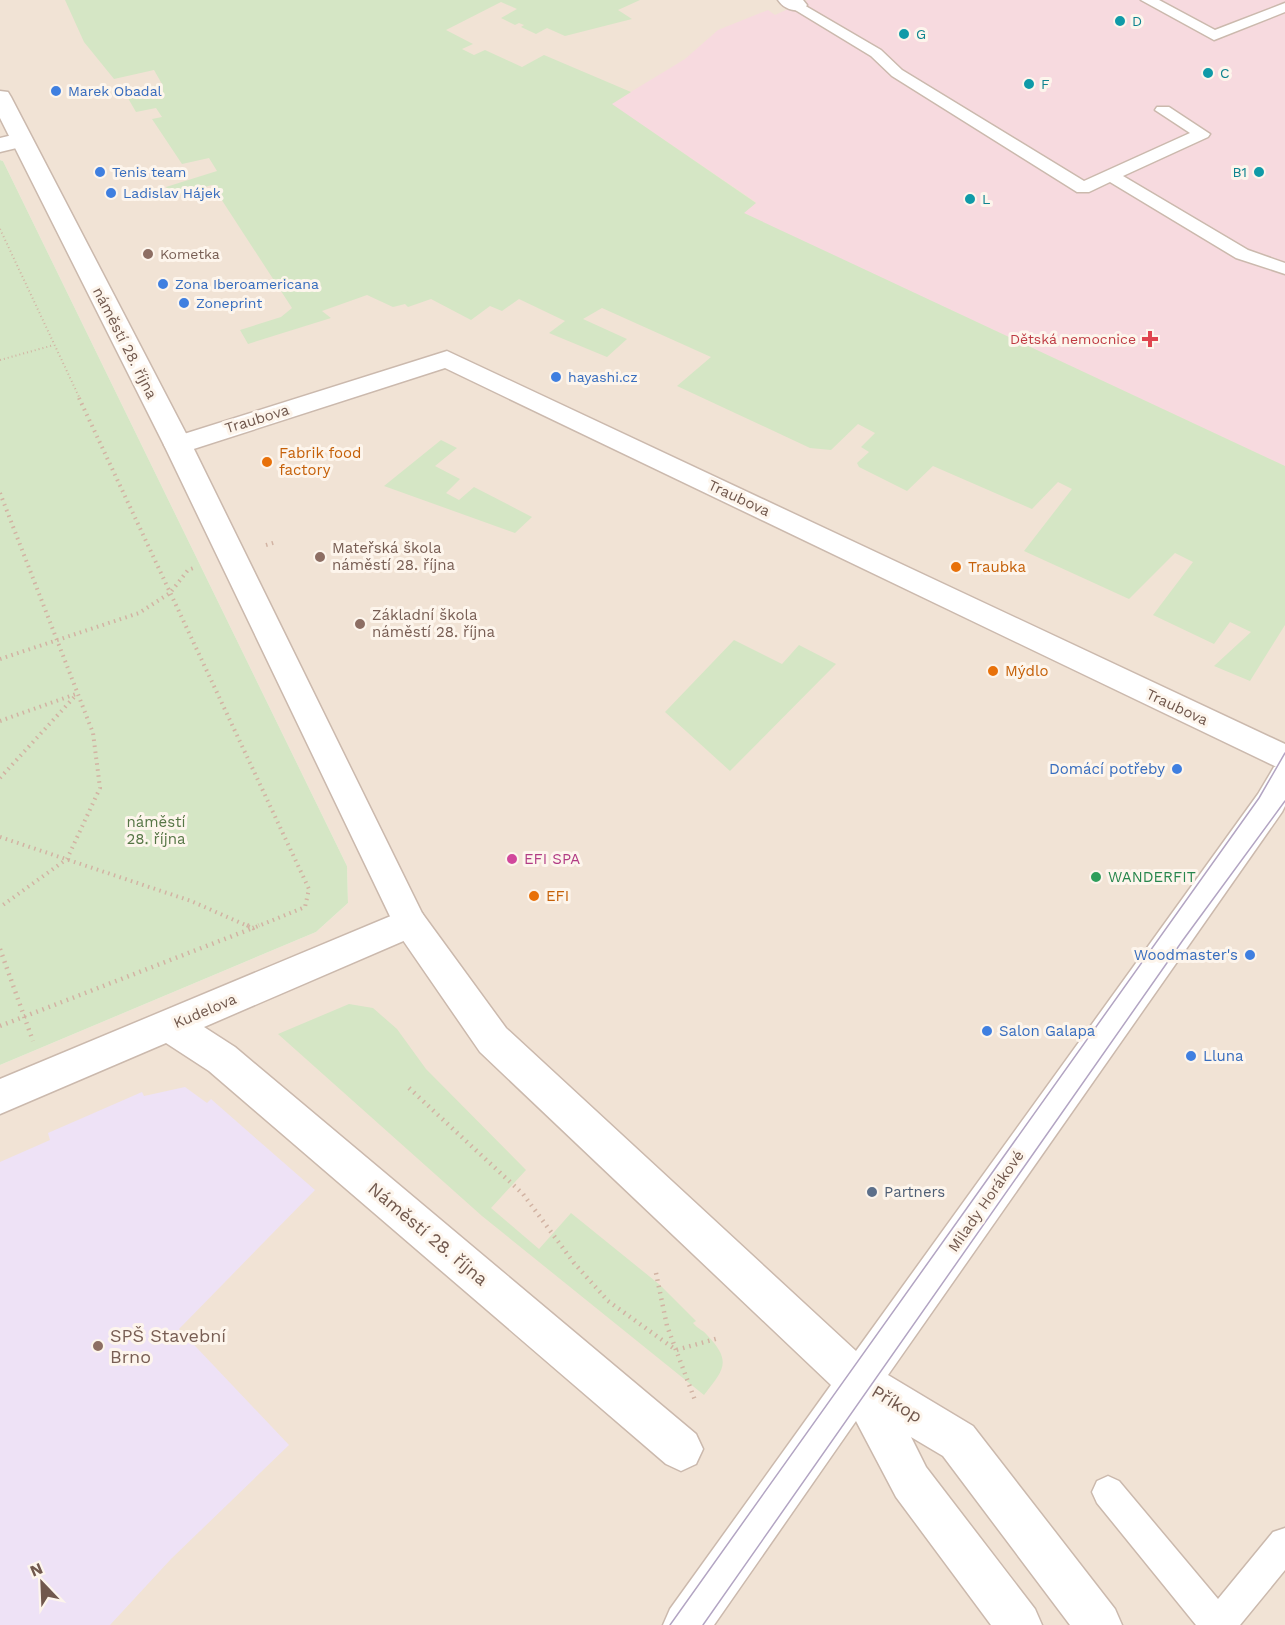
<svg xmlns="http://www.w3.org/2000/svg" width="1285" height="1625" font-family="'Work Sans',sans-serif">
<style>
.residential{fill:#f1e3d5}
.education{fill:#eee2f6}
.medical{fill:#f7dadf}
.green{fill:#d5e6c5}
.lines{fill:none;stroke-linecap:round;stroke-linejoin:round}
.service-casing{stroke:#cbb9ad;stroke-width:3}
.minor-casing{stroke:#cbb9ad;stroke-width:3}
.tertiary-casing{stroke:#cbb9ad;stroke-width:3}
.path-far2{stroke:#d2b3a3;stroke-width:2;stroke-dasharray:1 3;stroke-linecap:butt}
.path-far1{stroke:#d2b3a3;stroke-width:4;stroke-dasharray:1.5 4.5;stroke-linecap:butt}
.path{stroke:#d2b3a3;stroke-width:4.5;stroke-dasharray:1.5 5;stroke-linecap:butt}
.service{fill:#fff;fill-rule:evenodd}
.minor{fill:#fff;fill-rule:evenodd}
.tertiary{fill:#fff;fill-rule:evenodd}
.tram{stroke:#b3a5c3;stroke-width:1.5}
.culture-dot{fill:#0f9aa8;stroke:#fdf5ec;stroke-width:2}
.shop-dot{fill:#3f7fe0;stroke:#fdf5ec;stroke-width:2}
.education-dot{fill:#8d6e63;stroke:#fdf5ec;stroke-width:2}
.health-dot{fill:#e0444e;stroke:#fdf5ec;stroke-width:2}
.food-dot{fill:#e8710a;stroke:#fdf5ec;stroke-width:2}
.hotel-dot{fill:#d1479c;stroke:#fdf5ec;stroke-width:2}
.leisure-dot{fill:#2e9e5b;stroke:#fdf5ec;stroke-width:2}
.service-dot{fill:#5c6f8a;stroke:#fdf5ec;stroke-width:2}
.labels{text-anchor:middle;stroke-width:6;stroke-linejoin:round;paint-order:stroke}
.far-culture-label{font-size:14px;fill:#0d838f;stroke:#fdf5ec;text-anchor:start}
.far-shop-label{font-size:14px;fill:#366cbe;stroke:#fdf5ec;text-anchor:start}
.far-education-label{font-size:14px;fill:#785e54;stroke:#fdf5ec;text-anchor:start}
.far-health-label{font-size:14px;fill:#be3a42;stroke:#fdf5ec;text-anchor:end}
.street-label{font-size:15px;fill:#71584d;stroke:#fdf5ec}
.food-label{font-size:15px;fill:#c56008;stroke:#fdf5ec;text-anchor:start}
.education-label{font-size:15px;fill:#785e54;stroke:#fdf5ec;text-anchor:start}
.shop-label{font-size:15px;fill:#366cbe;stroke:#fdf5ec;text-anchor:end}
.park-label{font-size:15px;fill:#567646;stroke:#fdf5ec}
.hotel-label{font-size:15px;fill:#b23c85;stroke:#fdf5ec;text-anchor:start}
.leisure-label{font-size:15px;fill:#27864d;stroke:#fdf5ec;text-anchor:start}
.service-label{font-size:15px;fill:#4e5e75;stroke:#fdf5ec;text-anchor:start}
.near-street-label{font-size:18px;fill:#71584d;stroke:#fdf5ec}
.near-education-label{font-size:18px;fill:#785e54;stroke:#fdf5ec;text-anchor:start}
</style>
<rect width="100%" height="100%" fill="#faf1e6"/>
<path class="residential" d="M 0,0 L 1285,0 L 1285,1625 L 0,1625 L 0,1065 L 316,932 L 348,903 L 347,866 L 3,161 L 0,160 Z"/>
<path class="education" d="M 185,1087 L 207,1103 L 211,1099 L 315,1190 L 179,1329 L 289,1445 L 171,1559 L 110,1625 L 0,1625 L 0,1162 L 50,1140 L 48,1133 L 142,1092 L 144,1096 Z"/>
<path class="medical" d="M 808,0 L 1285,0 L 1285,466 L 743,213 L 756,202 L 611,104 L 685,59 L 718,30 L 768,10 L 775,15 Z"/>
<path class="green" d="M 65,0 L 640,0 L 618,10 L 632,19 L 565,36 L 547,28 L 536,34 L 521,27 L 524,25 L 519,23 L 515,25 L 501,18 L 517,9 L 501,2 L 446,30 L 473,44 L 462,49 L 474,55 L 485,50 L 522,67 L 544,55 L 631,92 L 612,104 L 756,203 L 744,213 L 1285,466 L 1285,625 L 1250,681 L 1214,666 L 1251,632 L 1230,622 L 1214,644 L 1153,615 L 1193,562 L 1175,553 L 1129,599 L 1024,551 L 1072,489 L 1058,482 L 1032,509 L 933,466 L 907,491 L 859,467 L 857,463 L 869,452 L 861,447 L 875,433 L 858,424 L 831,450 L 810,448 L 677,386 L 711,357 L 602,308 L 583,319 L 627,339 L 607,357 L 549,333 L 565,321 L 519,299 L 502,311 L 490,306 L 471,320 L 431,299 L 408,307 L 405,304 L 393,307 L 367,295 L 322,311 L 331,318 L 248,344 L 240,330 L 281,317 L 292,308 L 212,185 L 172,196 L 166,187 L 217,171 L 209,158 L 182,164 L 152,119 L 162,117 L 156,108 L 136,112 L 125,93 L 162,84 L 154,70 L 114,79 L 84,42 Z
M 0,160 L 3,161 L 347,866 L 348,903 L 316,932 L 0,1065 Z
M 441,440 L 457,448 L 435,466 L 460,479 L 446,493 L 459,500 L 474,487 L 532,517 L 515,533 L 384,486 Z
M 734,640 L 782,664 L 799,645 L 836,664 L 730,771 L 665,712 Z
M 349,1004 L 373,1008 L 397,1029 L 426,1069 L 526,1170 L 491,1208 L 539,1249 L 571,1213 L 660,1285 L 696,1321 L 693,1323 C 699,1330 702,1329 707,1335 C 733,1362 723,1370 704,1395 L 482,1216 L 278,1034 Z"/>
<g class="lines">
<defs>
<path id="service" d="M 1141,0 L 1159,0 L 1215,30 L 1285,3 L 1285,12 L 1214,40 Z
M 797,1 L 881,50 L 902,70 L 1084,181 L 1190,133 L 1155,110 L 1157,107 L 1169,107 L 1210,134 L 1208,137 L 1123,176 L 1248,250 L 1285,263 L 1285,274 L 1236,258 L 1110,182 L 1089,192 L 1077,192 L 892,76 L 871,56 L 792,8 L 790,5 Z
M 1108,1476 L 1119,1481 L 1218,1599 L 1273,1532 L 1285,1528 L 1285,1570 L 1240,1625 L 1196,1625 L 1097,1503 L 1092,1492 L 1097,1481 Z"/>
<path id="minor" d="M 778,0 L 803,0 L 807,5 L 804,9 C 794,12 784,9 778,0 Z
M 21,133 L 29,135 L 32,140 L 29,145 L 0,152 L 0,138 Z
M 447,351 L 1285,744 L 1285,771 L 445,368 L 178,454 L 168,451 L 164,445 L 168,439 Z
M 410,908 L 422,913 L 427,923 L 422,933 L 204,1027 L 235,1047 L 696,1434 L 703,1449 L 696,1464 L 681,1471 L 666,1464 L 209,1071 L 166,1043 L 0,1114 L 0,1079 Z"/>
<path id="tertiary" d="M 0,91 L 8,92 L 11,97 L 192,445 L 422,913 L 506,1028 L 856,1351 L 1258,794 L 1274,767 L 1285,763 L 1285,806 L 1282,812 L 888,1375 L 973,1426 L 1115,1609 L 1122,1625 L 1070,1625 L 943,1456 L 911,1437 L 926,1467 L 1035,1609 L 1042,1625 L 991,1625 L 896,1497 L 856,1421 L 714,1625 L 663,1625 L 670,1609 L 831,1385 L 480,1052 L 398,933 L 164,445 L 0,118 Z"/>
</defs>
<use href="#service" class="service-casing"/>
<use href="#minor" class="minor-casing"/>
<use href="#tertiary" class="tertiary-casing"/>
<path class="path-far2" d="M 0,229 L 80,399
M 0,360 L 54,345"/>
<path class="path-far1" d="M 79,398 L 309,889 L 305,907 L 256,927
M 0,493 L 93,733 L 100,788 L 67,859 L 0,907
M 266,545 L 276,542
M 0,659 L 139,613 L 170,593 L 188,570 L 196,567
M 0,721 L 76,694
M 0,778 L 77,694
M 0,837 L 191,901 L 250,927"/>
<path class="path" d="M 247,925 L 253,928 L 259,925
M 0,949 L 33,1041
M 0,1026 L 253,928
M 409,1088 L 523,1194 L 574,1263 L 608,1301 L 676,1350 L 719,1338
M 656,1273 L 667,1326 L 696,1403"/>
<use href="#service" class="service"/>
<use href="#minor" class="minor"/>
<use href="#tertiary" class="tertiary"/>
<path class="tram" d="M 670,1625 L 1259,798 L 1285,753
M 703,1625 L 1183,940 L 1285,801"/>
</g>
<g class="culture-dot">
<circle cx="1120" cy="21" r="6"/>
<circle cx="904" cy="34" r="6"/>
<circle cx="1208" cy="73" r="6"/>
<circle cx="1029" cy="84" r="6"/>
<circle cx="1259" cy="172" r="6"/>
<circle cx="970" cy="199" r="6"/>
</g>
<g class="shop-dot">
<circle cx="56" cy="91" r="6"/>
<circle cx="100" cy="172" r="6"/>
<circle cx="111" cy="193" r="6"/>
<circle cx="163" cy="284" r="6"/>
<circle cx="184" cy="303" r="6"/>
<circle cx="556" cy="377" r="6"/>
<circle cx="1177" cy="769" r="6"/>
<circle cx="1250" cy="955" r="6"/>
<circle cx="987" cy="1031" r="6"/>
<circle cx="1191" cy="1056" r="6"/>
</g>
<g class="education-dot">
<circle cx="148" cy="254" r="6"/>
<circle cx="320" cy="557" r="6"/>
<circle cx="360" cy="624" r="6"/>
<circle cx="98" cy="1346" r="6"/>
</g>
<path class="health-dot" d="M1147 330h6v6h6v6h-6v6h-6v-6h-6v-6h6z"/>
<g class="food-dot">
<circle cx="267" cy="462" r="6"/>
<circle cx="956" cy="567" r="6"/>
<circle cx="993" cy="671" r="6"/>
<circle cx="534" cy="896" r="6"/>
</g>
<circle class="hotel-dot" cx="512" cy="859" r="6"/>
<circle class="leisure-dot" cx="1096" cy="877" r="6"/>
<circle class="service-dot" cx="872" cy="1192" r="6"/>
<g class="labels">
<g class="far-culture-label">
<text x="1132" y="26">D</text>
<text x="916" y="39">G</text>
<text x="1220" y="78">C</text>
<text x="1041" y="89">F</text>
<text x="1247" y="177" text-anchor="end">B1</text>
<text x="982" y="204">L</text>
</g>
<g class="far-shop-label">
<text x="68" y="96">Marek Obadal</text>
<text x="112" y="177">Tenis team</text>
<text x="123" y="198">Ladislav Hájek</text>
<text x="175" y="289">Zona Iberoamericana</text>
<text x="196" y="308">Zoneprint</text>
<text x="568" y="382">hayashi.cz</text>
</g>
<g class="far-education-label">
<text x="160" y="259">Kometka</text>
</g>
<g class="far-health-label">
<text x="1136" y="344">Dětská nemocnice</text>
</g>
<g class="street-label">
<text transform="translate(125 343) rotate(63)" y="5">náměstí 28. října</text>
<text transform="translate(257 419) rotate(-17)" y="5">Traubova</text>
<text transform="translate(739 498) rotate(25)" y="5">Traubova</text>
<text transform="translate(1177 707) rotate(25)" y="5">Traubova</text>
<text transform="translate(205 1011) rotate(-23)" y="5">Kudelova</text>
<text transform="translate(986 1201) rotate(-55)" y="5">Milady Horákové</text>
</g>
<g class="food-label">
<text x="279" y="458">Fabrik food<tspan x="279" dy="17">factory</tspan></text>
<text x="968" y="572">Traubka</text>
<text x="1005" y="676">Mýdlo</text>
<text x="546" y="901">EFI</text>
</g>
<g class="education-label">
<text x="332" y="553">Mateřská škola<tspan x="332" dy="17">náměstí 28. října</tspan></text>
<text x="372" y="620">Základní škola<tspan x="372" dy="17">náměstí 28. října</tspan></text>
</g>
<g class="shop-label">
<text x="1165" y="774">Domácí potřeby</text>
<text x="1238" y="960">Woodmaster's</text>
<text x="999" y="1036" text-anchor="start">Salon Galapa</text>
<text x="1203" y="1061" text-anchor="start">Lluna</text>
</g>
<g class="park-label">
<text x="156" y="827">náměstí<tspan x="156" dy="17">28. října</tspan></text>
</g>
<g class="hotel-label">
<text x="524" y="864">EFI SPA</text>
</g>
<g class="leisure-label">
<text x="1108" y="882">WANDERFIT</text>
</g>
<g class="service-label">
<text x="884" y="1197">Partners</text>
</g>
<g class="near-street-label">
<text transform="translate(428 1234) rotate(40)" y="6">Náměstí 28. října</text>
<text transform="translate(897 1404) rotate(31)" y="6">Příkop</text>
</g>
<g class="near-education-label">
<text x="110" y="1342">SPŠ Stavební<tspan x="110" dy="21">Brno</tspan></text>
</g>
</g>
<g transform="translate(42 1583) rotate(337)" stroke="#fdf5ec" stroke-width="4.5" paint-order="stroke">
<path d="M0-4.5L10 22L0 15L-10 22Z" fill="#71584d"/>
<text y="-9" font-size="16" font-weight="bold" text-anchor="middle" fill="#71584d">N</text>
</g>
</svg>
